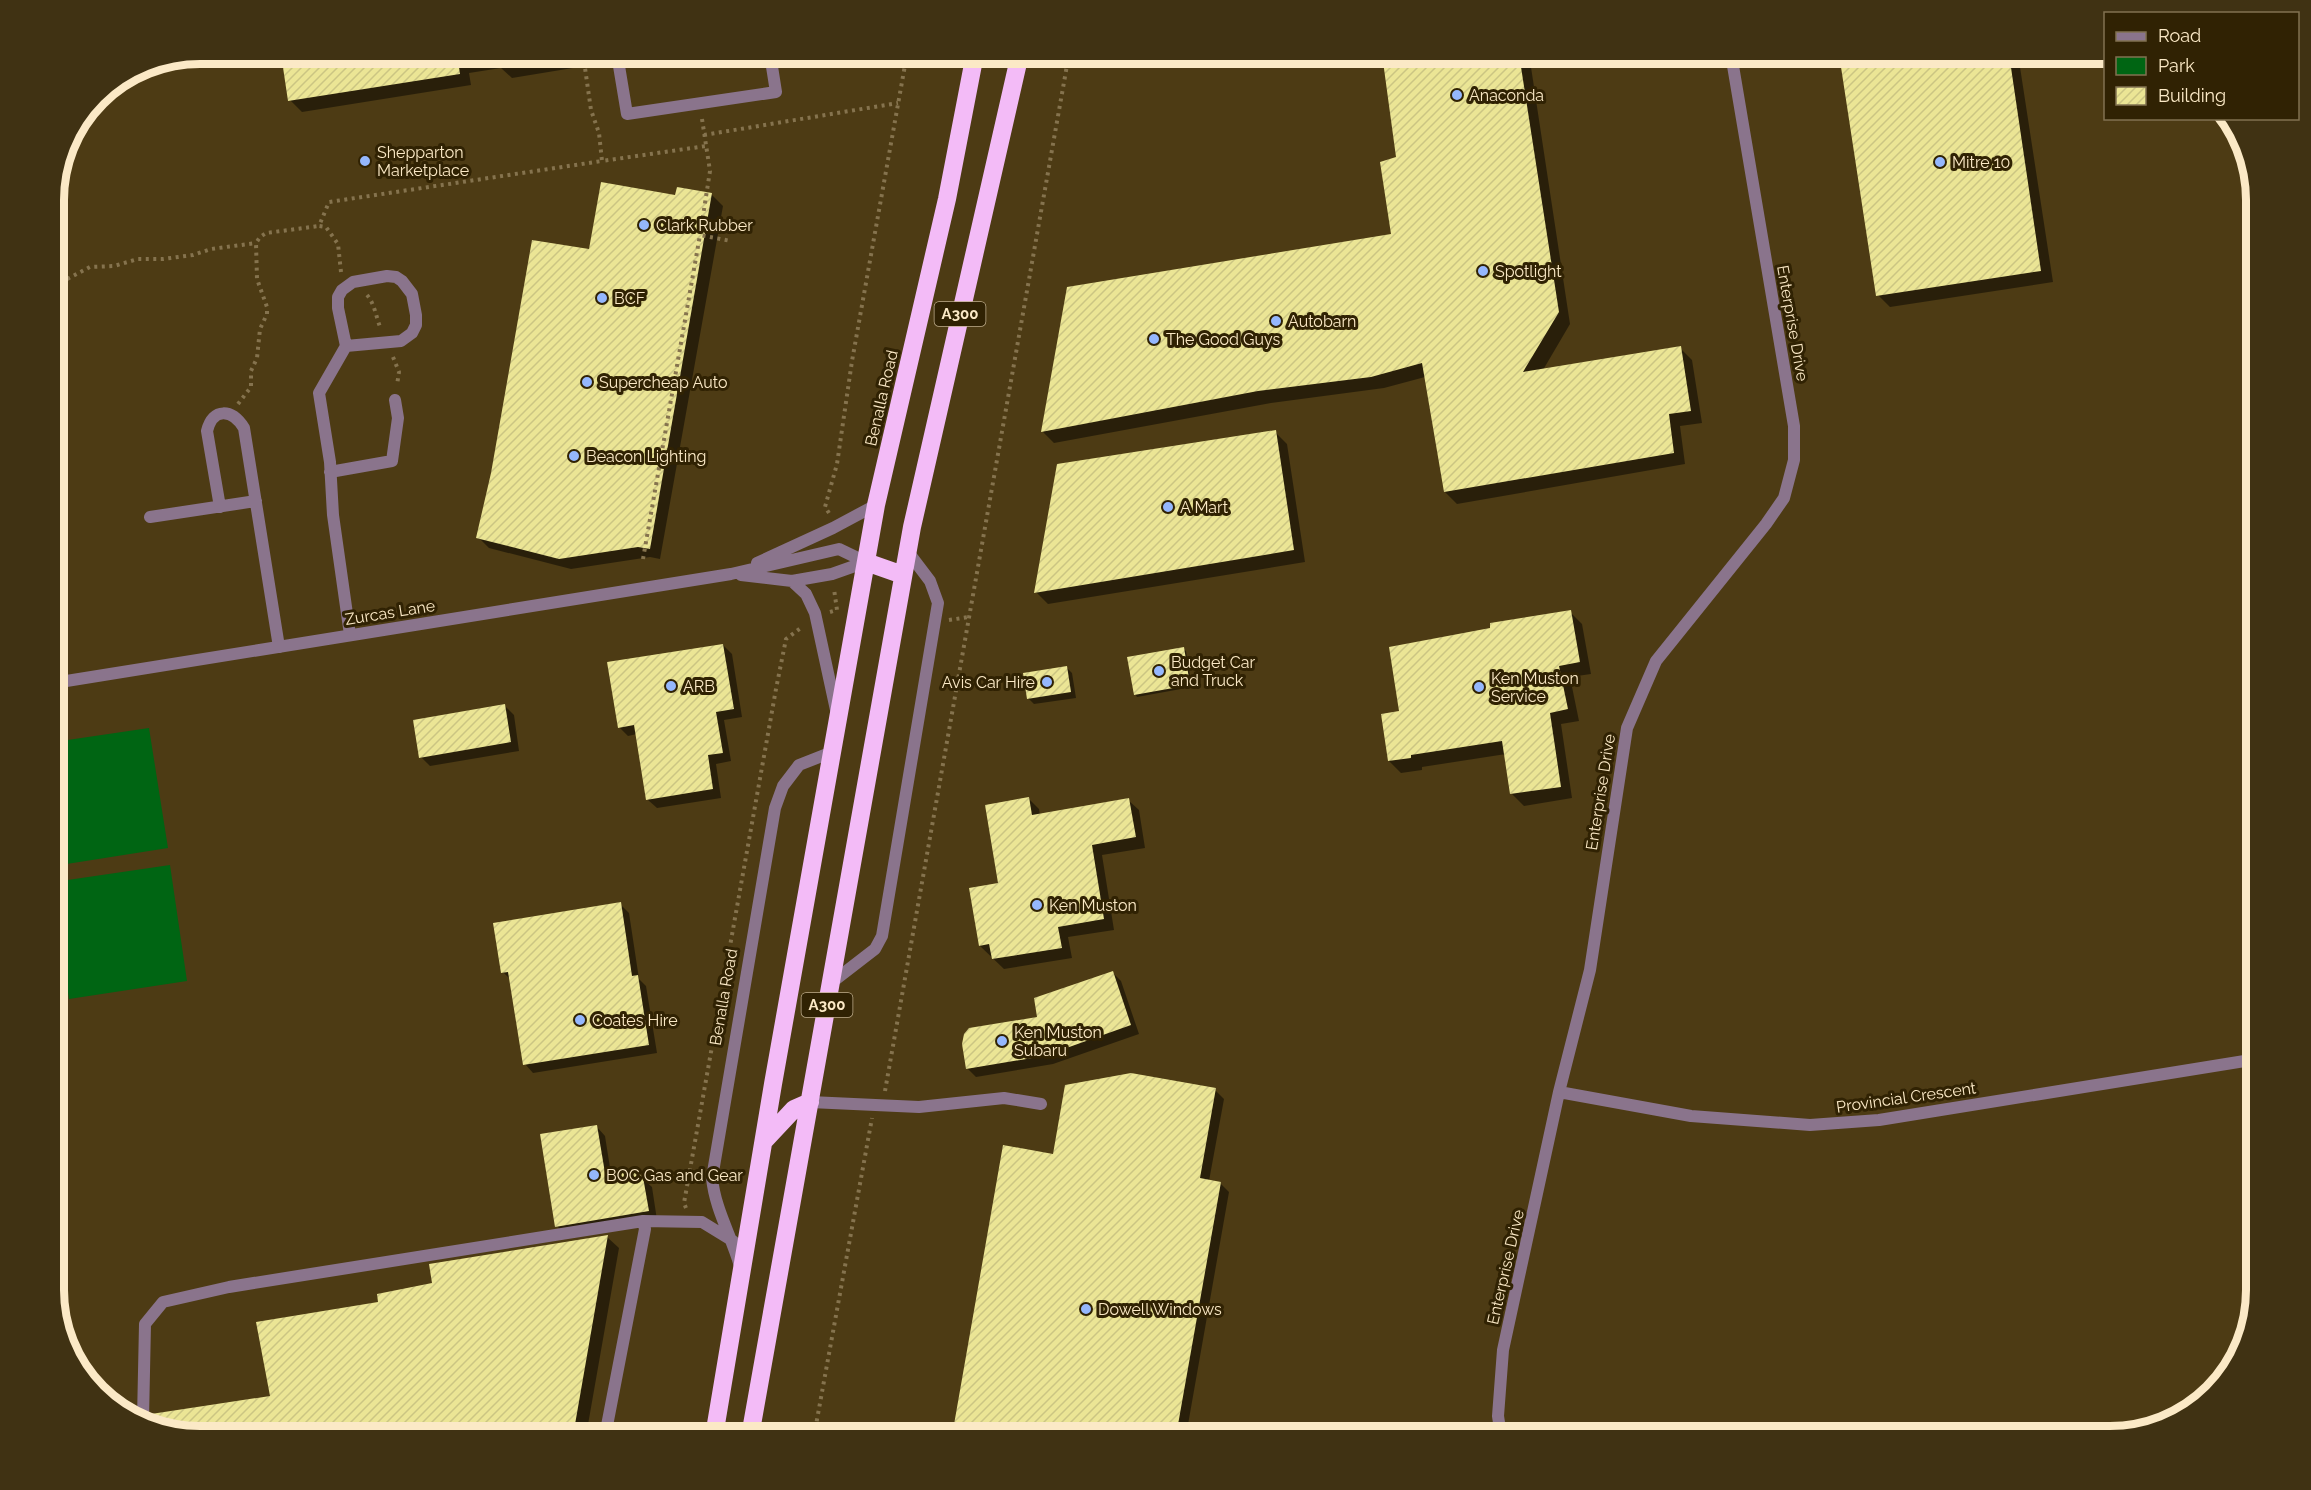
<svg xmlns="http://www.w3.org/2000/svg" width="2311" height="1490" font-family="Raleway,sans-serif">
<style>
.green{fill:#006513}
.shadow{fill:#0007}
.building{fill:url(#building-hatch)}
.lines{fill:none;stroke-linecap:round;stroke-linejoin:round}
.path{stroke:#85734e;stroke-width:4;stroke-dasharray:3 4.5;stroke-linecap:butt}
.lane{stroke:#8a748c;stroke-width:12}
.street{stroke:#8a748c;stroke-width:12}
.highway{stroke:#f3bbf7;stroke-width:18}
.poi-dot{fill:#95b7fd;stroke:#302203;stroke-width:2}
.labels{text-anchor:middle;stroke-width:6;stroke-linejoin:round;paint-order:stroke}
.shield{fill:#302203;stroke:#bead8c;stroke-width:1.5}
.shield-label{font-size:15px;font-weight:bold;fill:#fbe9c6}
.poi-label{font-size:16px;fill:#fbe9c6;stroke:#302203;text-anchor:start}
.street-label{font-size:16px;fill:#fbe9c6;stroke:#302203}
.rim{fill:none;stroke:#fbe9c6;stroke-width:8}
</style>
<defs>
<pattern id="building-hatch" width="6" height="6" patternUnits="userSpaceOnUse" patternTransform="scale(1.5)"><rect width="6" height="6" fill="#ebe595"/><path d="M-1 1l2-2M0 6l6-6M5 7l2-2" fill="none" stroke="#cbc583"/></pattern>
</defs>
<rect width="100%" height="100%" fill="#4d3b14"/>
<path class="green" d="M 149,728 L 168,848 L 54,866 L 54,742 Z
M 170,865 L 187,981 L 69,999 L 54,900 L 54,882 Z"/>
<path class="shadow" d="M 282,54 L 590,54 L 591,65 L 512,78 L 501,68 L 469,73 L 471,85 L 302,112 L 290,100 Z
M 1384,54 L 1529,54 L 1570,324 L 1543,370 L 1680,348 L 1692,360 L 1702,423 L 1680,426 L 1685,464 L 1457,504 L 1445,492 L 1425,377 L 1384,388 L 1271,403 L 1054,443 L 1043,432 L 1393,235 L 1398,158 Z
M 1841,54 L 2018,54 L 2053,282 L 1890,307 L 1878,295 Z
M 678,189 L 712,195 L 723,206 L 660,559 L 650,557 L 571,569 L 489,548 L 478,537 L 590,251 L 676,197 Z
M 1275,432 L 1287,444 L 1305,562 L 1048,604 L 1036,592 Z
M 1570,612 L 1582,624 L 1591,674 L 1570,677 L 1579,721 L 1561,724 L 1572,798 L 1524,806 L 1512,794 L 1506,754 L 1422,767 L 1422,770 L 1401,773 L 1389,761 L 1401,712 Z
M 723,645 L 732,654 L 742,717 L 724,720 L 731,761 L 716,764 L 721,798 L 657,808 L 648,800 L 637,734 L 628,736 L 619,727 Z
M 1183,649 L 1186,651 L 1192,687 L 1137,697 L 1135,694 Z
M 1066,667 L 1072,673 L 1076,698 L 1034,704 L 1028,698 Z
M 505,706 L 514,715 L 519,751 L 430,766 L 421,757 Z
M 1029,799 L 1039,809 L 1040,815 L 1128,800 L 1139,810 L 1145,848 L 1102,855 L 1114,930 L 1068,937 L 1072,958 L 1004,969 L 980,946 Z
M 620,904 L 629,913 L 639,979 L 646,986 L 657,1053 L 533,1073 L 525,1064 L 511,980 L 503,972 Z
M 1113,973 L 1121,981 L 1139,1034 L 1053,1064 L 976,1077 L 967,1068 L 1039,1018 Z
M 1215,1090 L 1224,1099 L 1209,1181 L 1220,1183 L 1229,1192 L 1186,1436 L 954,1436 L 1054,1156 Z
M 597,1127 L 605,1136 L 611,1174 L 642,1178 L 652,1187 L 657,1220 L 566,1235 L 557,1226 Z
M 607,1237 L 619,1248 L 586,1436 L 201,1436 L 162,1424 L 162,1414 L 272,1397 L 380,1303 L 434,1284 Z"/>
<path class="building" d="M 281,54 L 457,54 L 460,74 L 288,101 Z
M 1382,54 L 1519,54 L 1559,312 L 1523,372 L 1681,346 L 1691,411 L 1669,414 L 1674,453 L 1444,492 L 1422,363 L 1371,377 L 1258,391 L 1041,432 L 1067,287 L 1391,234 L 1380,162 L 1396,157 Z
M 1839,54 L 2009,54 L 2041,271 L 1876,296 Z
M 601,182 L 675,195 L 677,187 L 712,193 L 650,549 L 638,547 L 559,559 L 476,538 L 491,473 L 532,240 L 589,249 Z
M 1276,430 L 1294,550 L 1034,593 L 1057,464 Z
M 1571,610 L 1580,662 L 1559,666 L 1568,709 L 1550,713 L 1561,787 L 1510,794 L 1502,741 L 1411,755 L 1411,758 L 1388,761 L 1381,714 L 1399,711 L 1389,647 L 1490,628 L 1490,623 Z
M 723,644 L 734,709 L 716,712 L 723,753 L 708,755 L 713,789 L 646,800 L 634,725 L 618,728 L 607,662 Z
M 1184,647 L 1190,685 L 1134,695 L 1127,657 Z
M 1067,666 L 1071,692 L 1027,699 L 1023,673 Z
M 505,704 L 511,742 L 419,758 L 413,720 Z
M 1029,797 L 1032,815 L 1129,798 L 1136,837 L 1092,845 L 1104,919 L 1058,927 L 1062,948 L 992,959 L 989,944 L 979,946 L 969,888 L 998,883 L 985,805 Z
M 621,902 L 632,976 L 638,975 L 649,1045 L 523,1065 L 508,972 L 501,973 L 493,923 Z
M 1113,971 L 1131,1025 L 1044,1056 L 966,1069 L 962,1044 L 964,1034 L 969,1028 L 1037,1017 L 1034,998 Z
M 1131,1073 L 1216,1088 L 1200,1178 L 1221,1182 L 1176,1436 L 952,1436 L 1003,1145 L 1053,1154 L 1065,1085 Z
M 597,1125 L 605,1173 L 633,1169 L 643,1177 L 649,1211 L 555,1227 L 540,1134 Z
M 608,1235 L 573,1436 L 201,1436 L 151,1421 L 151,1414 L 270,1396 L 256,1322 L 378,1302 L 377,1294 L 432,1283 L 429,1264 Z"/>
<g class="lines">
<path class="path" d="M 583,54 L 591,110 L 599,133 L 602,161 L 706,146
M 702,119 L 710,171 L 700,235 L 731,241
M 704,135 L 898,103
M 341,272 L 338,244 L 326,227 L 319,226 L 329,202 L 602,161
M 54,286 L 90,267 L 114,266 L 138,259 L 163,259 L 193,255 L 211,249 L 256,243
M 367,295 C 375,304 376,318 381,329
M 393,357 L 399,372 L 397,385
M 238,404 L 251,387 L 251,371 L 257,358 L 260,329 L 267,314 L 267,307 L 257,279 L 256,243 L 260,237 L 266,233 L 319,226
M 829,513 L 825,507 L 837,464 L 852,361 L 907,54
M 643,559 L 700,235
M 830,612 L 837,610 L 834,589
M 949,620 L 969,617
M 885,1091 L 1069,54
M 686,1208 L 684,1203 L 776,689 L 786,639 L 802,627
M 814,1436 L 872,1118"/>
<path class="lane" d="M 617,54 L 627,114 L 776,92 L 770,54
M 220,507 L 207,431 C 213,407 232,409 244,428 L 279,647
M 150,517 L 256,501
M 810,1102 L 919,1107 L 1004,1098 L 1041,1104
M 740,1266 C 731,1235 715,1209 712,1178 L 775,808 L 783,786 L 799,765 L 832,752
M 143,1419 L 145,1324 L 163,1302 L 229,1287 L 643,1221 L 702,1222 L 733,1241
M 605,1436 L 645,1229 L 643,1221"/>
<path class="street" d="M 346,346 L 401,341 L 412,333 L 416,325 L 416,315 L 412,294 L 402,281 L 396,277 L 387,276 L 353,282 L 342,290 L 338,297 L 338,308 L 346,346 L 319,393 L 330,462 L 333,515 L 350,635
M 330,472 L 392,461 L 398,418 L 395,400
M 757,563 L 833,528 L 876,505
M 741,575 L 792,581 L 832,574 L 866,562
M 792,581 L 806,594 L 815,613 L 836,710
M 54,683 L 731,574 L 839,549 L 866,562
M 831,983 L 875,949 L 882,936 L 938,603 L 930,581 L 908,552
M 1559,1092 L 1691,1116 L 1810,1125 L 1879,1120 L 2257,1059
M 1501,1436 L 1498,1416 L 1503,1350 L 1559,1092 L 1590,970 L 1627,728 L 1656,661 L 1766,524 L 1784,498 L 1794,460 L 1794,426 L 1731,54"/>
<path class="highway" d="M 866,562 L 903,575
M 764,1141 L 794,1109 L 810,1102
M 714,1436 L 773,1084 L 876,505 L 947,199 L 975,54
M 750,1436 L 912,527 L 1020,54"/>
</g>
<g class="poi-dot">
<circle cx="1457" cy="95" r="6"/>
<circle cx="365" cy="161" r="6"/>
<circle cx="1940" cy="162" r="6"/>
<circle cx="644" cy="225" r="6"/>
<circle cx="1483" cy="271" r="6"/>
<circle cx="602" cy="298" r="6"/>
<circle cx="1276" cy="321" r="6"/>
<circle cx="1154" cy="339" r="6"/>
<circle cx="587" cy="382" r="6"/>
<circle cx="574" cy="456" r="6"/>
<circle cx="1168" cy="507" r="6"/>
<circle cx="1159" cy="671" r="6"/>
<circle cx="1047" cy="682" r="6"/>
<circle cx="671" cy="686" r="6"/>
<circle cx="1479" cy="687" r="6"/>
<circle cx="1037" cy="905" r="6"/>
<circle cx="580" cy="1020" r="6"/>
<circle cx="1002" cy="1041" r="6"/>
<circle cx="594" cy="1175" r="6"/>
<circle cx="1086" cy="1309" r="6"/>
</g>
<g class="labels">
<g class="shield">
<rect x="934.5" y="302" width="51" height="24" rx="4.5"/>
<rect x="801.5" y="993" width="51" height="24" rx="4.5"/>
</g>
<g class="shield-label">
<text x="960" y="319">A300</text>
<text x="827" y="1010">A300</text>
</g>
<g class="poi-label">
<text x="1469" y="101">Anaconda</text>
<text x="377" y="158">Shepparton<tspan x="377" dy="18">Marketplace</tspan></text>
<text x="1952" y="168">Mitre 10</text>
<text x="656" y="231">Clark Rubber</text>
<text x="1495" y="277">Spotlight</text>
<text x="614" y="304">BCF</text>
<text x="1288" y="327">Autobarn</text>
<text x="1166" y="345">The Good Guys</text>
<text x="599" y="388">Supercheap Auto</text>
<text x="586" y="462">Beacon Lighting</text>
<text x="1180" y="513">A Mart</text>
<text x="1171" y="668">Budget Car<tspan x="1171" dy="18">and Truck</tspan></text>
<text x="1491" y="684">Ken Muston<tspan x="1491" dy="18">Service</tspan></text>
<text x="1035" y="688" text-anchor="end">Avis Car Hire</text>
<text x="683" y="692">ARB</text>
<text x="1049" y="911">Ken Muston</text>
<text x="592" y="1026">Coates Hire</text>
<text x="1014" y="1038">Ken Muston<tspan x="1014" dy="18">Subaru</tspan></text>
<text x="606" y="1181">BOC Gas and Gear</text>
<text x="1098" y="1315">Dowell Windows</text>
</g>
<g class="street-label">
<text transform="translate(1793 323) rotate(80)" y="6">Enterprise Drive</text>
<text transform="translate(881 398) rotate(-77)" y="6">Benalla Road</text>
<text transform="translate(390 612) rotate(-9)" y="6">Zurcas Lane</text>
<text transform="translate(1600 792) rotate(-81)" y="6">Enterprise Drive</text>
<text transform="translate(723 997) rotate(-80)" y="6">Benalla Road</text>
<text transform="translate(1906 1097) rotate(-8)" y="6">Provincial Crescent</text>
<text transform="translate(1505 1267) rotate(-77)" y="6">Enterprise Drive</text>
</g>
</g>
<path d="M0 0H2311V1490H0ZM200 64H2110A136 136 0 0 1 2246 200V1290A136 136 0 0 1 2110 1426H200A136 136 0 0 1 64 1290V200A136 136 0 0 1 200 64Z" fill="#403213" fill-rule="evenodd"/>
<path class="rim" d="M200 64H2110A136 136 0 0 1 2246 200V1290A136 136 0 0 1 2110 1426H200A136 136 0 0 1 64 1290V200A136 136 0 0 1 200 64Z"/>
<rect x="2104" y="12" width="195" height="108" fill="#302203" stroke="#817251" stroke-width="1.5"/>
<rect x="2116" y="32" width="30" height="9" fill="#8a748c" stroke="#817251" stroke-width="1.5"/>
<text x="2158" y="42" font-size="18" fill="#fbe9c6">Road</text>
<rect x="2116" y="57" width="30" height="18" fill="#006513" stroke="#817251" stroke-width="1.5"/>
<text x="2158" y="72" font-size="18" fill="#fbe9c6">Park</text>
<rect x="2116" y="87" width="30" height="18" fill="url(#building-hatch)" stroke="#817251" stroke-width="1.5"/>
<text x="2158" y="102" font-size="18" fill="#fbe9c6">Building</text>
</svg>
